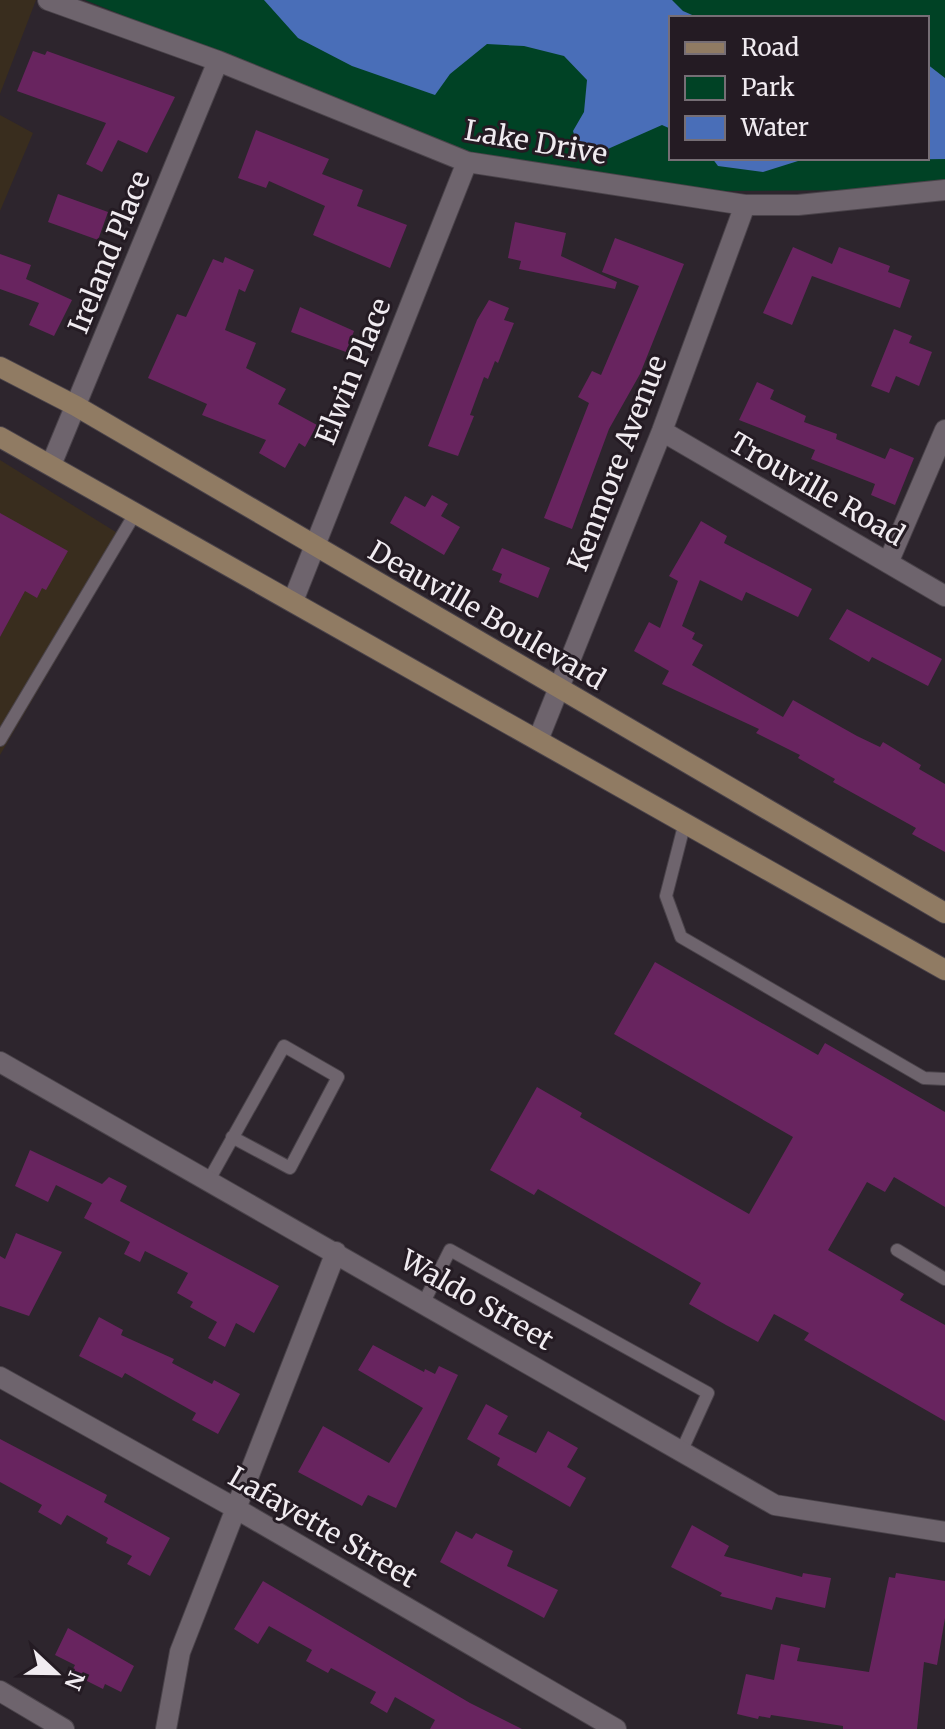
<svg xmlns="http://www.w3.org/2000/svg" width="945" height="1729" font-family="Merriweather,serif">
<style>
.commercial{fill:#392d1e}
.green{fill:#004225;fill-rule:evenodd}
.water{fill:#496eb8}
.building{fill:#68245f}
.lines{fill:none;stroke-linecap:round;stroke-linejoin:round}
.lane-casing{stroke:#4a434a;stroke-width:14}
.street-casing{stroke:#4a434a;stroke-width:22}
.secondary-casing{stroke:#4a434a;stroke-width:22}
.lane{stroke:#6e646d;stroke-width:12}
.street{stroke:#6e646d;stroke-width:20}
.secondary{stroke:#907b63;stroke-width:20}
.labels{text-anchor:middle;stroke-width:6;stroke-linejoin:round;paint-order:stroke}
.street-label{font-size:28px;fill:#f0ebf0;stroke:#241b23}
</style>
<rect width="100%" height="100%" fill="#2d252d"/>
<path class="commercial" d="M 0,0 L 36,0 L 0,94 Z
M 0,115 L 33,133 L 0,211 Z
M 0,460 L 127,539 L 0,755 Z"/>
<path class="green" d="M 85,0 L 945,0 L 945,183 L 864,190 L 718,191 L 464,153 ZM 671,18 L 927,18 L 927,158 L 671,158 Z"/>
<path class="water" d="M 264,0 L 672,0 L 683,11 L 699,18 L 671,18 L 671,129 L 662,125 L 601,152 L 578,148 L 573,131 L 584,112 L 587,80 L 564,56 L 524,46 L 487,44 L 450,74 L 435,95 L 352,66 L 298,38 Z
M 927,64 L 945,78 L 945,159 L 798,161 L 763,172 L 718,166 L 712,158 L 927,158 Z"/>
<path class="building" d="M 33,51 L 45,55 L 47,51 L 175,97 L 147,153 L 118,140 L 102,172 L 86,164 L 106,123 L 17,91 Z
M 256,130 L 329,159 L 322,174 L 363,190 L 357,206 L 407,225 L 390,268 L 313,235 L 325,206 L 269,181 L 266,188 L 238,178 Z
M 58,194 L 108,212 L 98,240 L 48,222 Z
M 515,222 L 566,233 L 561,256 L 617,282 L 615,289 L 519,269 L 521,261 L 508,258 Z
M 615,238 L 684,264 L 640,374 L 609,429 L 572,529 L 544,518 L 589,403 L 578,397 L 592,371 L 601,375 L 639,286 L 602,272 Z
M 793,247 L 832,264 L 839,247 L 890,266 L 888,272 L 910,280 L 900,308 L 812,276 L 792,325 L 763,313 Z
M 0,254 L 31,265 L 26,279 L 72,300 L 54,336 L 29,325 L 39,303 L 0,289 Z
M 225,257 L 254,270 L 245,292 L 239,289 L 225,330 L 256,343 L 246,368 L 286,389 L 278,404 L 317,425 L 305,447 L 299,443 L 285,468 L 259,453 L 266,440 L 202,415 L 207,404 L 148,378 L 177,314 L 186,317 L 213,259 L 223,263 Z
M 489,300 L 509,308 L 504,320 L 514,323 L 498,363 L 495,361 L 488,379 L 484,377 L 470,415 L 474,416 L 458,456 L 428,446 L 477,320 Z
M 300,307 L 354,331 L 346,352 L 291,332 Z
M 894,329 L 912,336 L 909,343 L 932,352 L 919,386 L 896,376 L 889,393 L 871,386 Z
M 757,382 L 774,390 L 770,399 L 806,416 L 804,422 L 837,434 L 836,439 L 885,459 L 890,448 L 914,458 L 895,505 L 871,495 L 875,484 L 811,459 L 815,450 L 739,420 Z
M 432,495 L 448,504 L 441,516 L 460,527 L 444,555 L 390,523 L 405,496 L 425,507 Z
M 0,513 L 68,551 L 46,590 L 42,588 L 37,598 L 25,591 L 0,637 Z
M 701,521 L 727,536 L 724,543 L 812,589 L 798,617 L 746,592 L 742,601 L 700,580 L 682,626 L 695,633 L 692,639 L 703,645 L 692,665 L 783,717 L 793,700 L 857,736 L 880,747 L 883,742 L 921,765 L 919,769 L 945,784 L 945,852 L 912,834 L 916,828 L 833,782 L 835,779 L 798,758 L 800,755 L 756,733 L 759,729 L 662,684 L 669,671 L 634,651 L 649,622 L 660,628 L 678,581 L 669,576 Z
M 502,548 L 550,568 L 538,598 L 499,582 L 502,574 L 492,570 Z
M 847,609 L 942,659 L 928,686 L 872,657 L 869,662 L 829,639 Z
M 655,962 L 818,1055 L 825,1043 L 945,1112 L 945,1207 L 894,1177 L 885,1192 L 867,1182 L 828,1250 L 904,1294 L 900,1300 L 945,1325 L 945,1421 L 804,1340 L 809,1333 L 774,1314 L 758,1342 L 726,1325 L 689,1304 L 701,1283 L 538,1189 L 534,1195 L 490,1170 L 537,1087 L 582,1113 L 580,1117 L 749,1214 L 793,1137 L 614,1034 Z
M 30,1150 L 102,1184 L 109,1177 L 127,1186 L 120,1201 L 279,1286 L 254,1333 L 236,1323 L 225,1347 L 208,1338 L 217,1322 L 190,1307 L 193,1302 L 177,1293 L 188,1273 L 145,1251 L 140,1262 L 124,1254 L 130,1242 L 84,1218 L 92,1203 L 56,1185 L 48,1202 L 15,1186 Z
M 16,1233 L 62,1252 L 29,1316 L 0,1306 L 0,1256 L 5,1259 Z
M 99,1317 L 123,1330 L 121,1335 L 174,1359 L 172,1363 L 212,1384 L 214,1380 L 240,1394 L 218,1434 L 192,1420 L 196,1413 L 125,1373 L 122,1378 L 79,1356 Z
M 373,1345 L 424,1372 L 425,1369 L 435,1374 L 439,1366 L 458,1375 L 396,1508 L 368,1495 L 362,1506 L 298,1472 L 323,1426 L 389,1463 L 423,1408 L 358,1370 Z
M 486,1404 L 508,1416 L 498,1434 L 536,1453 L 548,1431 L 578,1448 L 567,1467 L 586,1478 L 570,1507 L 497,1465 L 500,1458 L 467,1439 Z
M 0,1439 L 107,1495 L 104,1502 L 170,1538 L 150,1576 L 127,1564 L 132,1556 L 106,1543 L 108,1538 L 67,1515 L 61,1525 L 38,1512 L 42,1505 L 0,1482 Z
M 692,1525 L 729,1546 L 724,1556 L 802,1577 L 803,1573 L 831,1578 L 825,1608 L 776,1597 L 772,1610 L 720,1596 L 722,1593 L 671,1567 Z
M 456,1531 L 472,1539 L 476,1533 L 513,1551 L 507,1566 L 558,1590 L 544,1618 L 440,1562 Z
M 896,1573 L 945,1581 L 945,1618 L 937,1665 L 924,1662 L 917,1729 L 843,1729 L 843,1726 L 771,1715 L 770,1718 L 759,1716 L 758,1719 L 737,1714 L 746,1674 L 774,1680 L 781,1644 L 800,1648 L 797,1661 L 869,1672 L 889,1577 L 895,1578 Z
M 263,1581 L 470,1703 L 522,1729 L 430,1729 L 435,1720 L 395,1697 L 387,1713 L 370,1703 L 376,1692 L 331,1668 L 328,1673 L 306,1661 L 312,1650 L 269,1626 L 258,1644 L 234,1629 Z
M 68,1628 L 134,1666 L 121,1692 L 105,1684 L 103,1689 L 71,1673 L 75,1665 L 55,1655 Z"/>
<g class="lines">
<defs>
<path id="lane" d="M 0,740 L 136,512
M 685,822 L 666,896 L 681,937 L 924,1078 L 945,1079
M 209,1180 L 284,1046 L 338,1077 L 290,1168 L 232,1137
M 897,1250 L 945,1279
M 424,1302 L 450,1250 L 708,1393 L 682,1450"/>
<path id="street" d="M 48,0 L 218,61 L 467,162 L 745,205 L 798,205 L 945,190
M 662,431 L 945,596
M 51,465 L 218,61
M 888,563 L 945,430
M 293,601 L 467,162
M 538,740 L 662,431 L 745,205
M 0,1062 L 775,1505 L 945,1532
M 0,1377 L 235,1508 L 616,1729
M 0,1691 L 64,1729
M 166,1729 L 180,1652 L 336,1252"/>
<path id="secondary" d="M 0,367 L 76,406 L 945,913
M 0,437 L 945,970"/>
</defs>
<use href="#lane" class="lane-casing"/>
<use href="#street" class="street-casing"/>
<use href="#secondary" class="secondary-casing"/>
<use href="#lane" class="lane"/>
<use href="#street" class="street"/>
<use href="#secondary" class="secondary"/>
</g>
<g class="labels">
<g class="street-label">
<text transform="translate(536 142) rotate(10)" y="10">Lake Drive</text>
<text transform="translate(109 252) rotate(-68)" y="10">Ireland Place</text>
<text transform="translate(353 371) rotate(-68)" y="10">Elwin Place</text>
<text transform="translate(617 463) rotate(-69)" y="10">Kenmore Avenue</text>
<text transform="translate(817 489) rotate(30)" y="10">Trouville Road</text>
<text transform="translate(487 615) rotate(30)" y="10">Deauville Boulevard</text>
<text transform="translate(477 1300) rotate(30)" y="10">Waldo Street</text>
<text transform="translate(323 1527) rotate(30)" y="10">Lafayette Street</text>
</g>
</g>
<rect x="669" y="16" width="260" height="144" fill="#241b23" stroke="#766e75" stroke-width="2"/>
<rect x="685" y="42" width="40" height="12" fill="#907b63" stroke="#766e75" stroke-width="2"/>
<text x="741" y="56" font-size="24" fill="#f0ebf0">Road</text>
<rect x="685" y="76" width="40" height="24" fill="#004225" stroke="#766e75" stroke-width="2"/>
<text x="741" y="96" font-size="24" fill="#f0ebf0">Park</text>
<rect x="685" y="116" width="40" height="24" fill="#496eb8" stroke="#766e75" stroke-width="2"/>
<text x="741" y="136" font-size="24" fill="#f0ebf0">Water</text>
<g transform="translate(56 1673) rotate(112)" stroke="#241b23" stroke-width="6" paint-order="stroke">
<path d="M0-6L14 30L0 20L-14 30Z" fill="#f0ebf0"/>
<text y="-12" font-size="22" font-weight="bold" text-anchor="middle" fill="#f0ebf0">N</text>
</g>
</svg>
